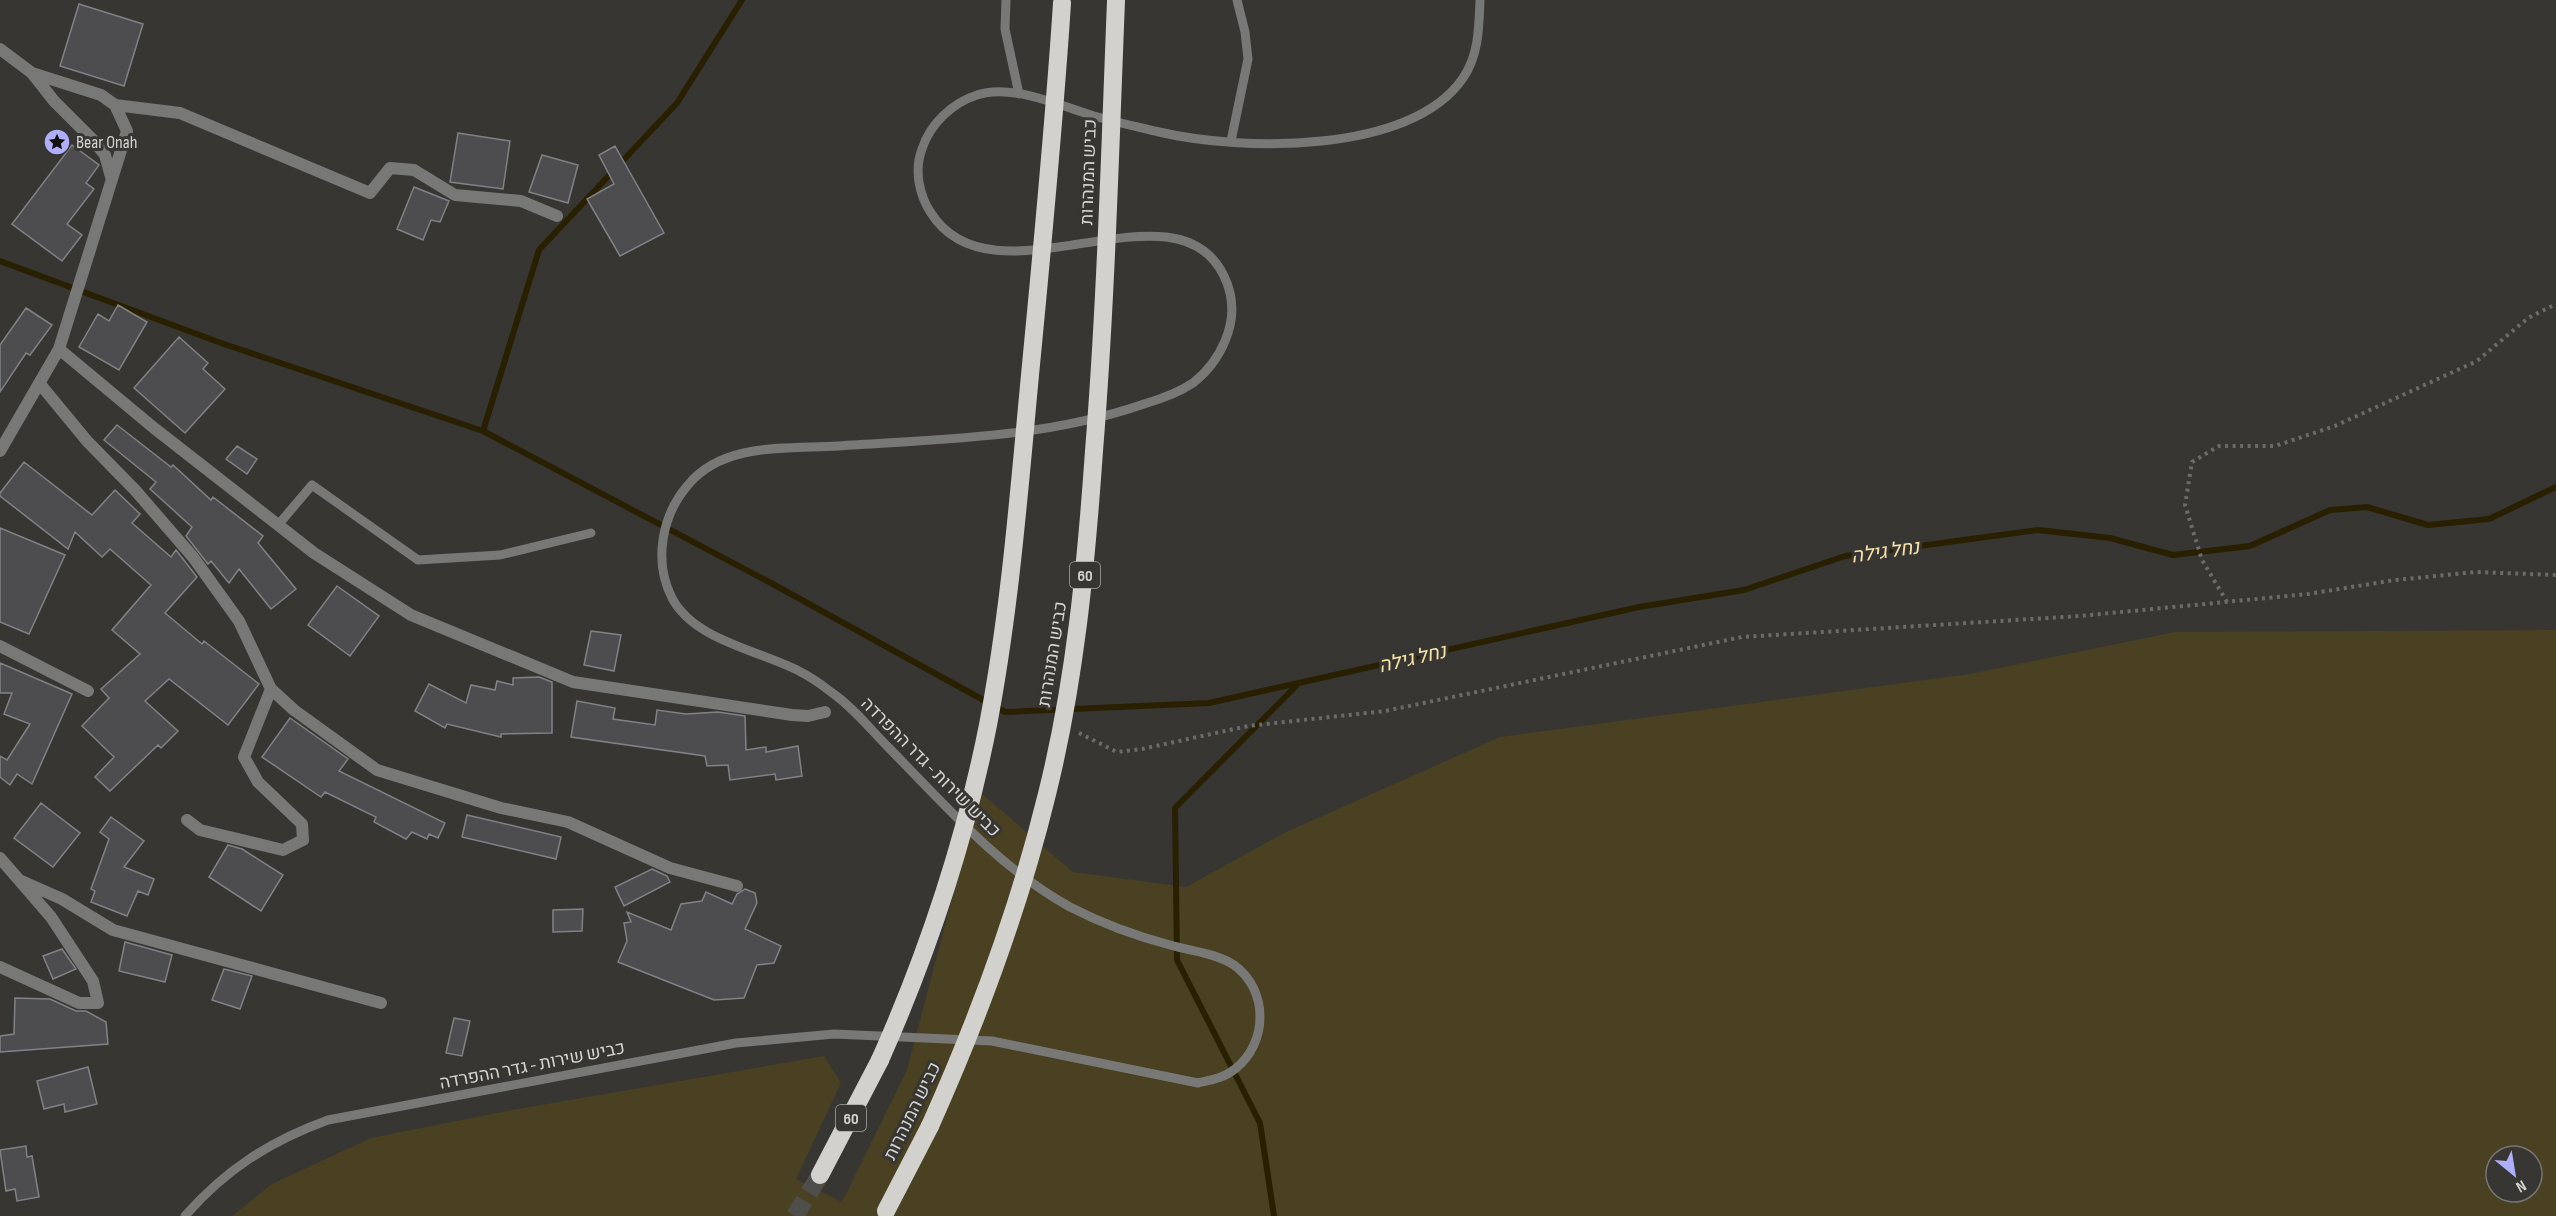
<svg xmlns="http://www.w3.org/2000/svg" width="2556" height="1216" font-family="'Sofia Sans Condensed',Heebo,sans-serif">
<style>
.green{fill:#4a4022;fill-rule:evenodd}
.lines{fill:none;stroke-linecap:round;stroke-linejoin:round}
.stream{stroke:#292001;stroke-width:6}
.building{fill:#4d4d50;stroke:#818285;stroke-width:1.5}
.highway-tunnel{stroke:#4f4e4b;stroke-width:18;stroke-dasharray:18 9;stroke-linecap:butt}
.path{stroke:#6c6b68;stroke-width:4;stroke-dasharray:3 4.5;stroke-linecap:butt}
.lane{stroke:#787876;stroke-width:9}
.street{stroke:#787876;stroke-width:12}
.highway{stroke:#d2d1ce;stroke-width:18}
.highway-bridge{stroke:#d2d1ce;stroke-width:18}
.labels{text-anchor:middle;stroke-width:6;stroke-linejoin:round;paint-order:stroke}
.shield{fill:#373633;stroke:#a6a5a2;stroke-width:1.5}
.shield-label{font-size:16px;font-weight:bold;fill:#d5d4d2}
.poi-label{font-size:18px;fill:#d5d4d2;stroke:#373633;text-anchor:start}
.street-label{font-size:18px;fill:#d5d4d2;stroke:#373633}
.water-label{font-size:20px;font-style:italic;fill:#f6e3a7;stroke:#373633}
</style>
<rect width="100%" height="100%" fill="#373633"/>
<path class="green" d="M 2556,630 L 2556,1216 L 232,1216 L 272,1184 L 371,1138 L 507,1111 L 824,1056 L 841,1083 L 796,1179 L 842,1202 L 907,1070 L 980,792 L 1073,872 L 1186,887 L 1284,833 L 1500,737 L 1970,674 L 2175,632 ZM 2496,1156 L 2532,1156 L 2532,1192 L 2496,1192 Z"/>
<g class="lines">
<path class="stream" d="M 0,261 L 221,343 L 483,431 L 771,583 L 1005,712 L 1209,703 L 1639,607 L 1744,590 L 1845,556 L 2038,530 L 2110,538 L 2173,555 L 2250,546 L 2330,510 L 2367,507 L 2428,525 L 2489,519 L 2556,487
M 483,431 L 539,250 L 677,103 L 742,0
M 1274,1216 L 1260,1123 L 1177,960 L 1175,808 L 1297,685"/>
</g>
<path class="building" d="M 79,4 L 143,24 L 124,86 L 60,66 Z
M 458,133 L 510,141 L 503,189 L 450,182 Z
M 72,145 L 99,165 L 86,183 L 94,189 L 67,224 L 82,235 L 62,261 L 12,224 Z
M 615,146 L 664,233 L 620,256 L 587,199 L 614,184 L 599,155 Z
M 542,155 L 578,165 L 568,203 L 529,192 Z
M 414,187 L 449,201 L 440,222 L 431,220 L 423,240 L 397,229 Z
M 118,305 L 147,322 L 119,370 L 79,347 L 98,314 L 109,321 Z
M 26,308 L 52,325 L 30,355 L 26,353 L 0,392 L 0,345 Z
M 179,337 L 208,363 L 203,369 L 225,389 L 185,433 L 134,388 Z
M 117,425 L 171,467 L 173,465 L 211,500 L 213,497 L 263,536 L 258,543 L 296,589 L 271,609 L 239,569 L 229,583 L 211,561 L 208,564 L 186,536 L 192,527 L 150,489 L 156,482 L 104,440 Z
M 237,446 L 257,459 L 247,474 L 226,459 Z
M 24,462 L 92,515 L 115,490 L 140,514 L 132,523 L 171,557 L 176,550 L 197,577 L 165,613 L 202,644 L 204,641 L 259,684 L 228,725 L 169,679 L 145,701 L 178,731 L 161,748 L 158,745 L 110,791 L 95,777 L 114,757 L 82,726 L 109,698 L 101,689 L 140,654 L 112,630 L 151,585 L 110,549 L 102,557 L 75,532 L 68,549 L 0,496 L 0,493 Z
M 0,528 L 65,555 L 29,634 L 0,622 Z
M 337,586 L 379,616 L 350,656 L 308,625 Z
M 591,631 L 621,635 L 614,671 L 584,665 Z
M 0,663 L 72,694 L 32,784 L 17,774 L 10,785 L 0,777 L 0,756 L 7,760 L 30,724 L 4,714 L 12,693 L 0,693 Z
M 539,677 L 552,682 L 552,733 L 501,734 L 501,737 L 447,724 L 445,728 L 415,711 L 429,684 L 466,703 L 471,685 L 495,690 L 497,681 L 513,685 L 513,678 Z
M 577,701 L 615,708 L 613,719 L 655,725 L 657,710 L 686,714 L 718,712 L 745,716 L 746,750 L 766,747 L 766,752 L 798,746 L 802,776 L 776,780 L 775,774 L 730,780 L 728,765 L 707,766 L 705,756 L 571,737 Z
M 290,718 L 348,759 L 339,771 L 445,823 L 438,838 L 429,834 L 427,839 L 412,832 L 406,839 L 374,822 L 376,817 L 325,792 L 321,797 L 262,757 Z
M 41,803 L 80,833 L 53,867 L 14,838 Z
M 467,815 L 561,837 L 556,859 L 462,837 Z
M 111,817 L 144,841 L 124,867 L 154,879 L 148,895 L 138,891 L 127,916 L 91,902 L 95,891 L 91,889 L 109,839 L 100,832 Z
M 228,845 L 242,849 L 283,875 L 261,911 L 209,877 Z
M 652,869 L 667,876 L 670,882 L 624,906 L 615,887 Z
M 745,889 L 755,893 L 757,903 L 745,929 L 781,946 L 774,963 L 757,965 L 744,998 L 714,1000 L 618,962 L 627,941 L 624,923 L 631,922 L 627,912 L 671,930 L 681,904 L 702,901 L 706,892 L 732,904 L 737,894 Z
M 583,909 L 582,931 L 553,932 L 553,910 Z
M 125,942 L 172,955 L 165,982 L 119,971 Z
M 62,949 L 76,969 L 53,979 L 43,956 Z
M 224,969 L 252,976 L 240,1009 L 212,1000 Z
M 15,998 L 50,999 L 76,1011 L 86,1011 L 106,1022 L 108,1044 L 0,1052 L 0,1036 L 14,1034 Z
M 454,1018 L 470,1021 L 462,1056 L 446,1053 Z
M 88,1067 L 97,1104 L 65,1112 L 64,1104 L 44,1109 L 37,1081 Z
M 26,1146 L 27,1157 L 32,1156 L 39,1197 L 17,1201 L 15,1189 L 6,1191 L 0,1150 Z"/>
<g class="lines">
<path class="highway-tunnel" d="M 795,1216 L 820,1175"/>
<path class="path" d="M 2227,602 L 2202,560 L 2185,505 L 2192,462 L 2219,446 L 2275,446 L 2335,426 L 2477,361 L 2528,318 L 2556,304
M 1079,733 L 1117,752 L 1142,749 L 1248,726 L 1385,711 L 1742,637 L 2080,616 L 2308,594 L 2395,580 L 2476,572 L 2556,575"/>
<path class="lane" d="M 1006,0 L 1005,29 L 1019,94
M 1231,141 L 1248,59 L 1245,32 L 1237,0
M 278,525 L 312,485 L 418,560 L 500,555 L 591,533
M 185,1216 C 225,1170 270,1141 328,1120 L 736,1043 L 834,1034 L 992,1041 L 1198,1083 C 1211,1080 1224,1078 1235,1069 C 1268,1043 1269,990 1234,965 C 1216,953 1190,951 1170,945 C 1136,936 1101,923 1070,907 C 998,867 946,806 889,748 C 870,729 853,707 831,692 C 821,684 809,676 797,670 C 758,650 694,640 672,598 C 653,561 662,515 688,485 C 723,442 788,449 838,446 C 941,439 1046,438 1144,404 C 1161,399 1178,393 1193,383 C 1207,372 1218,358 1225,341 C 1234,320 1234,297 1224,276 C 1175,174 994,312 931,213 C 919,195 914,170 922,149 C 930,124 952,103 977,95 C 1011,83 1061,106 1094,116 C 1116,122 1138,127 1159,132 C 1240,151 1411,155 1463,78 C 1479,55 1479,26 1480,0"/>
<path class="street" d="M 0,49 L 32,73 L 54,101 L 94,141 L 105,155 L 111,177
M 115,105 L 180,113 L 370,193 L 390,168 L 414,170 L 455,195 L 521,201 L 557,216
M 59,349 L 154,428 L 314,553 L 411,615 L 573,682 L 792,715 L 808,716 L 825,712
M 40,384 L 87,441 L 135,490 L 193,557 L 239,621 L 271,689 L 294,710 L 377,770 L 501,808 L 568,822 L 670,868 L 737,886
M 0,451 L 59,349 L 127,131 L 115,105 L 101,95 L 32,73
M 0,646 L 88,691
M 187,820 L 200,830 L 283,850 L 303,840 L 302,824 L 258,782 L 244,757 L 271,689
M 0,858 L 51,917 L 93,981 L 98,1003 L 79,1003 L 0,967
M 19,880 L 62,899 L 113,930 L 381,1003"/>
<path class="highway" d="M 820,1175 L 880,1060
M 886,1211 L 930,1126"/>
<path class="highway-bridge" d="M 880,1060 C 928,952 965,841 988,725 C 1010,610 1019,492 1030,375 C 1042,251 1054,127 1062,3
M 930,1126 C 978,1019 1019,909 1047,794 C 1075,682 1086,566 1094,451 C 1106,301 1110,151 1116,1"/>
</g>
<defs>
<symbol id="sight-disc" viewBox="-11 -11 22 22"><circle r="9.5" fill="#afaefa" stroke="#373633"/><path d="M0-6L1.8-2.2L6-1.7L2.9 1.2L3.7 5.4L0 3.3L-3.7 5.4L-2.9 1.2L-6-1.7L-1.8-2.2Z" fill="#111"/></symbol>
</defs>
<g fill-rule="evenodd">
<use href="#sight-disc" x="42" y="127" width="30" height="30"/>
</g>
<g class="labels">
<g class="shield">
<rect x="1070" y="562" width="30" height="26" rx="4.5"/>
<rect x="836" y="1105" width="30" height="26" rx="4.5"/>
</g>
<g class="shield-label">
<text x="1085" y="581">60</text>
<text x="851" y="1124">60</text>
</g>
<g class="poi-label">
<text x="76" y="148">Bear Onah</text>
</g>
<g class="street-label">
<text transform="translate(1088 172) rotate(-88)" y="6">כביש המנהרות</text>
<text transform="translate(1052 654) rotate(-81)" y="6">כביש המנהרות</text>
<text transform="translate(931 767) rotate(45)" y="6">כביש שירות - גדר ההפרדה</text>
<text transform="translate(532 1065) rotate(-11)" y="6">כביש שירות - גדר ההפרדה</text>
<text transform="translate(912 1111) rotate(-64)" y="6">כביש המנהרות</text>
</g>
<g class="water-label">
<text transform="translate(1885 551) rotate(-8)" y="7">נחל גילה</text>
<text transform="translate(1412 658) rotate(-13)" y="7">נחל גילה</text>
</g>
</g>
<g transform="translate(2514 1174) rotate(150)"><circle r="28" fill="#373633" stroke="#767573" stroke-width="1.5"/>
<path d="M0-4.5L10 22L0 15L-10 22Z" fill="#afaefa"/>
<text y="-9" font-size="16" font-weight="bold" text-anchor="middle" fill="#d5d4d2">N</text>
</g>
</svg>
